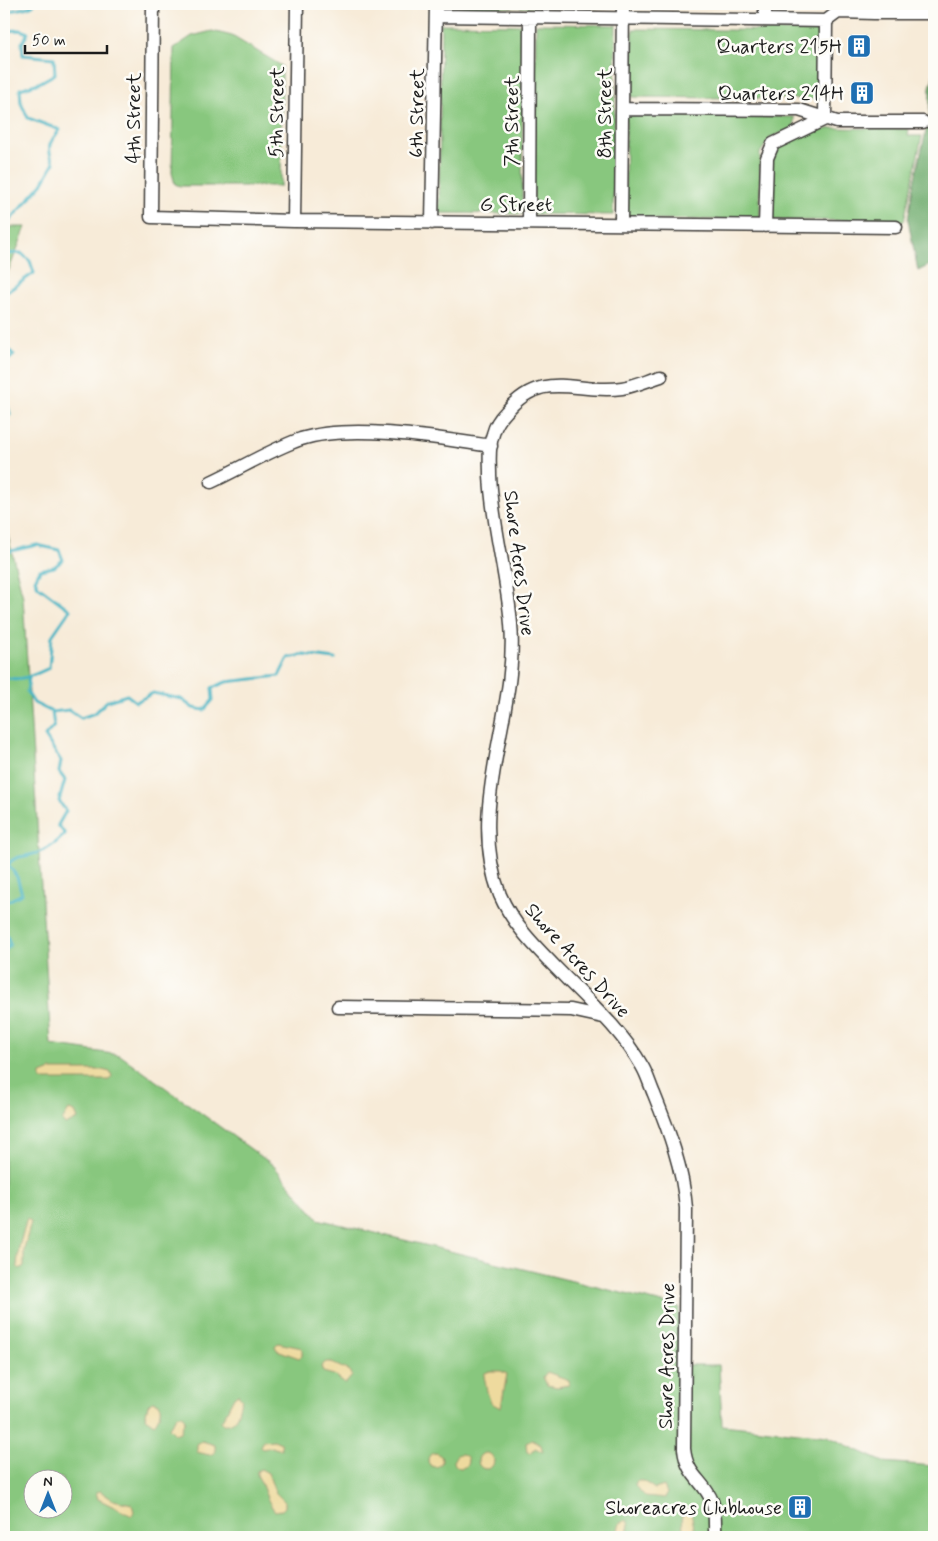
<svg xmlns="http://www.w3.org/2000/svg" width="938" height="1541" font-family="Mynerve,sans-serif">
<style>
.green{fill:#88c77e;stroke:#52724d;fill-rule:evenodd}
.forest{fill:#6eac6d;stroke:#456444}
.sand{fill:#eeda9e;stroke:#857b5d}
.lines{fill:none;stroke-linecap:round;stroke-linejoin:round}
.stream{stroke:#48b5c4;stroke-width:3}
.minor-casing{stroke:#3d3b38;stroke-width:15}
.minor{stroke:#fff;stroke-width:12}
.labels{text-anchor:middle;stroke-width:5;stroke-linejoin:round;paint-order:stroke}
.poi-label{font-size:20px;fill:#1c1c1c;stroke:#fdfcf7;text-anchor:end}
.street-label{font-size:20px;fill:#1c1c1c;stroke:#fdfcf7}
</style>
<rect width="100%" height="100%" fill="#fdfcf7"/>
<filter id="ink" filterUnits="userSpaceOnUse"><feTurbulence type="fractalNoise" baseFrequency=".02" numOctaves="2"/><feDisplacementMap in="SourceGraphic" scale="10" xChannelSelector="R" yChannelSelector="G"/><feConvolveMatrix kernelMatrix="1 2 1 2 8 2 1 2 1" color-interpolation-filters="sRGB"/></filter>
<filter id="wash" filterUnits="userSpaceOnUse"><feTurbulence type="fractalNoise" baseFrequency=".0096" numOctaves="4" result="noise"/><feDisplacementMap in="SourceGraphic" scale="20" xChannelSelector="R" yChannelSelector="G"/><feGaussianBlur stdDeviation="1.12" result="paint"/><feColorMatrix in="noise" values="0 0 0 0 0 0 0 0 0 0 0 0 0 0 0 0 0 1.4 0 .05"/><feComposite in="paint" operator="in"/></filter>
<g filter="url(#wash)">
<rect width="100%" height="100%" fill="#f7ebd8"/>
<path class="green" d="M 444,4 L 612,4 L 608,8 L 447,7 Z
M 441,24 L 523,25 L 522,214 L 439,213 Z
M 536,24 L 616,25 L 613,215 L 533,214 Z
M 633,29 L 818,31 L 818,99 L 632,97 Z
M 212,31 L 232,36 L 282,66 L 281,186 L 180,186 L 175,184 L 172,173 L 174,48 L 192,36 Z
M 626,115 L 794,117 L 794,128 L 771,137 L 760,153 L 760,220 L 625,219 Z
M 832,128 L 909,129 L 908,136 L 922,136 L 904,221 L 770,220 C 770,155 758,141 832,128 Z
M 4,227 L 26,227 L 4,282 Z
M 4,520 L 23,597 L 51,1045 L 120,1055 L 273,1165 L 318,1219 L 679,1307 L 678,1365 L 719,1365 L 722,1425 L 827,1436 L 883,1462 L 934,1466 L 934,1537 L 4,1537 ZM 32,1478 L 62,1478 L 62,1508 L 32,1508 Z"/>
<path class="forest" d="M 934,73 L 934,263 L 918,271 L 908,220 L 913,187 L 929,118 L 930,87 Z"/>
<path class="sand" d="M 51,1070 L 102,1070 L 110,1072 L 112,1076 L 109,1080 L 41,1080 L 41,1074 Z
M 69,1110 L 75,1112 L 78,1119 L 65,1125 L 62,1121 Z
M 27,1218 L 31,1222 L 24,1249 L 24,1266 L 20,1269 L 17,1266 L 19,1247 Z
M 278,1343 L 302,1348 L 302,1356 L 299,1358 L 277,1350 L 275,1346 Z
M 326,1362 L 330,1362 L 351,1372 L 352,1376 L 345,1384 L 334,1375 L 323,1372 L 321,1366 Z
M 490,1371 L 501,1371 L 507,1374 L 501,1407 C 485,1405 488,1388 484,1377 L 485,1373 Z
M 547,1372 L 569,1380 L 569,1385 L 557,1387 L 547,1385 L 543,1377 Z
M 238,1394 L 242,1399 C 237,1410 239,1426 223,1424 L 221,1422 L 234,1397 Z
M 152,1401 L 159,1403 C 162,1409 159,1420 154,1424 L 145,1418 L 148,1405 Z
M 177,1415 L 182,1415 L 185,1420 L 180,1432 L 175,1434 L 169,1428 Z
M 274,1440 L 281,1443 L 282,1450 L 271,1447 L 263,1449 L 260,1446 L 263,1441 Z
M 532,1440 L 541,1445 L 543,1452 L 535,1448 L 531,1453 L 527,1452 L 526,1443 Z
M 202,1441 L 215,1445 L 215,1453 L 209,1455 L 197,1452 L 197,1444 Z
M428 1460a7 7 0 1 1 14 0a7 7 0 1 1-14 0Z
M478 1461a8 8 0 1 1 16 0a8 8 0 1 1-16 0Z
M454 1461a7 7 0 1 1 14 0a7 7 0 1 1-14 0Z
M 261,1469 L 268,1473 L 275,1492 L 285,1502 L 285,1507 L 282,1510 L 275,1511 C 266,1501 264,1486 257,1475 L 257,1471 Z
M 637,1481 L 643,1481 L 655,1489 L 664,1486 L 667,1493 L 665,1498 L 645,1496 L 635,1486 Z
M 100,1491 L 113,1500 L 132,1504 L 134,1512 L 132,1516 L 98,1499 L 96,1492 Z
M 685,1509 L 688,1509 L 691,1511 L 694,1528 L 690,1532 L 683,1531 L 682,1512 Z
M 627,1520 L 629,1525 L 626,1537 L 616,1537 L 620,1523 Z"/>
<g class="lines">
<path class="stream" d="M 4,15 C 12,7 25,11 34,4
M 4,31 L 20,30 L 28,33 L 22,43 L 23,55 L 54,58 L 55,74 L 39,83 L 20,89 L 21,103 L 28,118 L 60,130 C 49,142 46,148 54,163 L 42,184 L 4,227
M 4,254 L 21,253 L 30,261 L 34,273 L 4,294
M 4,345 L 14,355 L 4,364
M 4,393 L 10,414 L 4,423
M 4,531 L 4,543
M 4,548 L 7,552 L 37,545 L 59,550 L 63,560 L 54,567 L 40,570 L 35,580 L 38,586 L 70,610 L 52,636 L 49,668 C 34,675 21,682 4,677
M 52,712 L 69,710 L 81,718 L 95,713 L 107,701 L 127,695 L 136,702 L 153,693 L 181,699 L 193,708 L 204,710 L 213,700 L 212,688 L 226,682 L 279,676 L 288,658 L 304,655 L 335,659
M 4,903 L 22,894 L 17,877 L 8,864 C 16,856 20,857 30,855 C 44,852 56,844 65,834 L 58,825 L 66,811 L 59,801 L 65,780 L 59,772 L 61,761 L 45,736 L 54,726 L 52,712 L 34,703 L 27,692 L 29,678
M 4,927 L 10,944 L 4,952"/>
</g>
</g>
<g filter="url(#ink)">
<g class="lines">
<defs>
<path id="minor" d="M 153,4 L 151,217 L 294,221 L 896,227
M 889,4 L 874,13 L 934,13
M 839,12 L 874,13
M 436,16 L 826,21 L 849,4
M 765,20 L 765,4
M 623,109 L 799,110 L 837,122 L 923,122
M 294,221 L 297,4
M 432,223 L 436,4
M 529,223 L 530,18
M 621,224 L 623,4
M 765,226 L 767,158 L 773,144 L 825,119 L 826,21
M 661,376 C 648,380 635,386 622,388 C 577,395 543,367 506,412 C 501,417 495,426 493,434 C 488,447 490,461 490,475 C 492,525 507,574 511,624 C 519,714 465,805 500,895 C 514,928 543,954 568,980 C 594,1006 623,1033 642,1066 C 647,1074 650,1085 654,1094 C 669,1131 683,1169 686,1208 L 684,1449 C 687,1477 703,1479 712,1501 C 716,1512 715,1525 715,1537
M 211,482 C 241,468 270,450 301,439 C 350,423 439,438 491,446
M 338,1007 L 571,1010 L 603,1017"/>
</defs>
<use href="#minor" class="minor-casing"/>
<use href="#minor" class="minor"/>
</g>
</g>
<defs>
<symbol id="building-square" viewBox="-11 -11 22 22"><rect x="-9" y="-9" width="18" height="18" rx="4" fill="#1f6fb2" stroke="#fdfcf7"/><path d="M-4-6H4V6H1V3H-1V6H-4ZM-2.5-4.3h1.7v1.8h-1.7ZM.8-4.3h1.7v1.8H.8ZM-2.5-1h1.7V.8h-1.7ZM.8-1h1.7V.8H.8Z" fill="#fff"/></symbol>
</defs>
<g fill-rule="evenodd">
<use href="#building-square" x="845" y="32" width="28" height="28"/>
<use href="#building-square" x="848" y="79" width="28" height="28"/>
<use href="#building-square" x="786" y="1493" width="28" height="28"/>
</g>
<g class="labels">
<g class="poi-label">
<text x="842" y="53">Quarters 215H</text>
<text x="844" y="100">Quarters 214H</text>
<text x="782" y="1514">Shoreacres Clubhouse</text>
</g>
<g class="street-label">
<text transform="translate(276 112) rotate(-89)" y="7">5th Street</text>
<text transform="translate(416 113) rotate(-89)" y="7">6th Street</text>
<text transform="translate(604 113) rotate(-90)" y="7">8th Street</text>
<text transform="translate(133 118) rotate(-90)" y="7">4th Street</text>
<text transform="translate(511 121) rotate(-90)" y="7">7th Street</text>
<text x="516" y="211">G Street</text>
<text transform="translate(520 563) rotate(83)" y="7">Shore Acres Drive</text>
<text transform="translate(578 960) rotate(48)" y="7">Shore Acres Drive</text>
<text transform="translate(666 1356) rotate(-89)" y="7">Shore Acres Drive</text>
</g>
</g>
<rect width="938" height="1541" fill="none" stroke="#fdfcf7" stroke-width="20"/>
<g transform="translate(48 1494)"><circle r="24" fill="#fdfcf7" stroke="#a3a29f"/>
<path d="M0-4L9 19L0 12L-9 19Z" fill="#1f6fb2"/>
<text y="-8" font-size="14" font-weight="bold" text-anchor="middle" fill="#1c1c1c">N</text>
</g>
<path d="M25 45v8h82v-8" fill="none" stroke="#1c1c1c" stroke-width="2.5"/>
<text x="32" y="45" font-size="15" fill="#1c1c1c" stroke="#fdfcf7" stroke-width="4" paint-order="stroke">50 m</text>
</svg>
